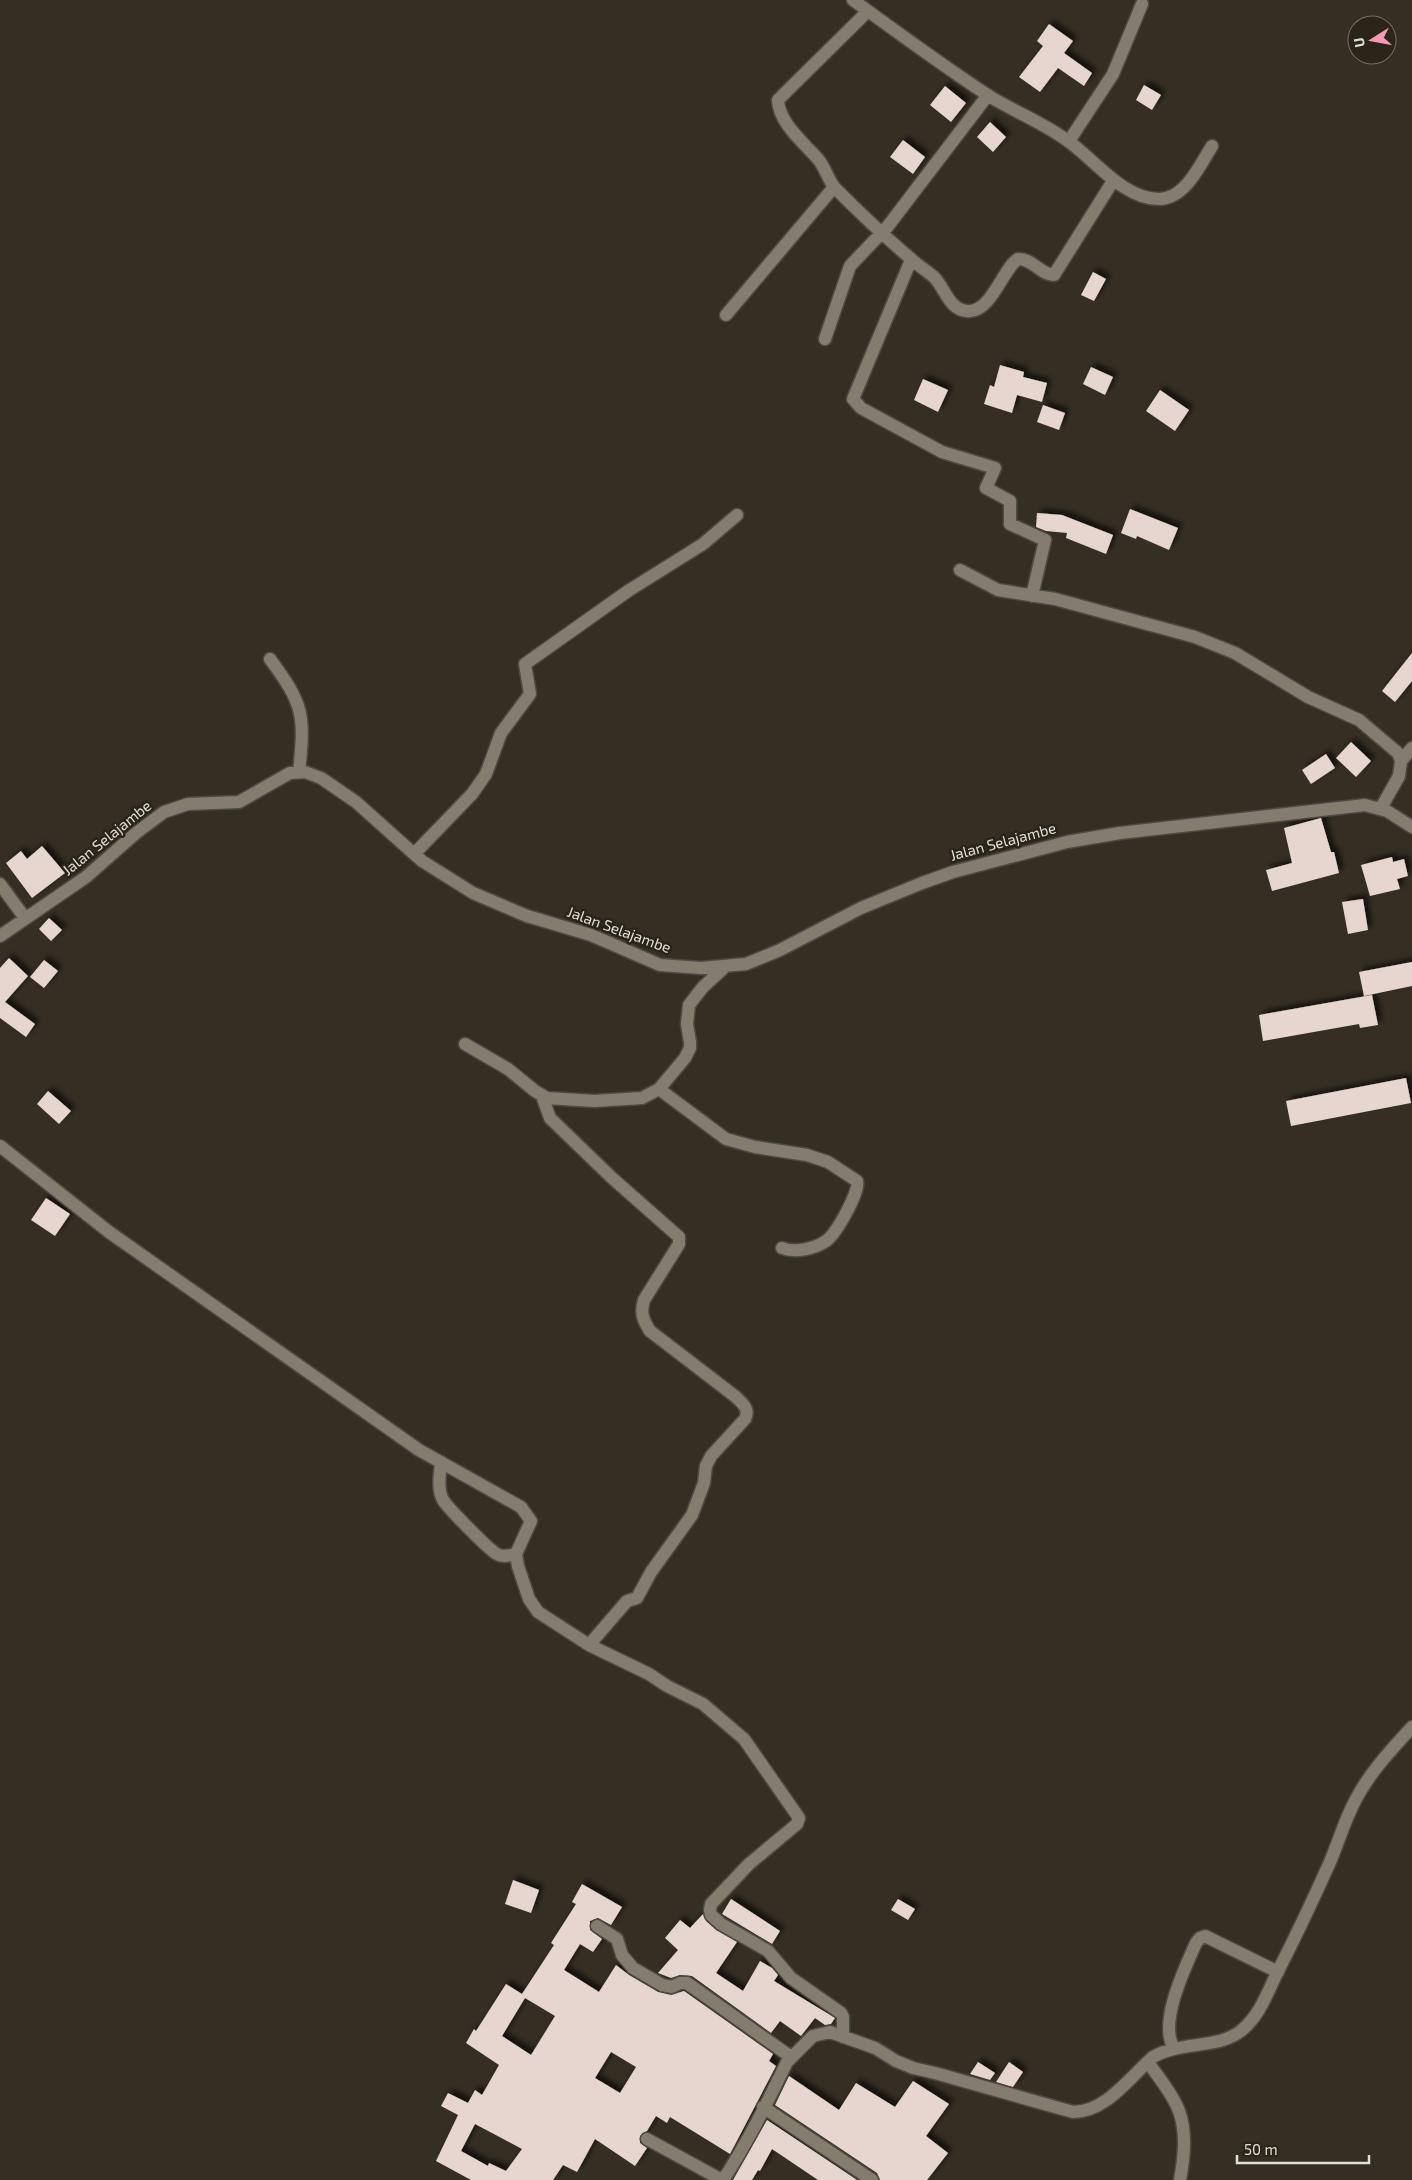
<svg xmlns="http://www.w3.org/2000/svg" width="1412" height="2180" font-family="'Exo 2',sans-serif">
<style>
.building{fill:#e7d6cf;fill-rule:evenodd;filter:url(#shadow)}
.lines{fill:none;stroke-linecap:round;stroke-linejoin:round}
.minor-casing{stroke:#4f4a41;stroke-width:15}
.minor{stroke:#857c70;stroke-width:12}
.labels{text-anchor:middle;stroke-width:5;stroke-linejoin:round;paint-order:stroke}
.street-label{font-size:15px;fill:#e2ded7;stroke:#2a2419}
</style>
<defs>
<filter id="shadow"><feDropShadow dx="4.5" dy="-4.5" stdDeviation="2.5" flood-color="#0009"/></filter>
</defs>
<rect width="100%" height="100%" fill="#352e23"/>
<path class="building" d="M 1049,24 L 1073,41 L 1064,53 L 1092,73 L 1084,86 L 1058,68 L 1040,92 L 1019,77 L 1043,46 L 1037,41 Z
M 1144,85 L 1161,95 L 1152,110 L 1136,100 Z
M 945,86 L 966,103 L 951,122 L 930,105 Z
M 990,122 L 1006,137 L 993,152 L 977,137 Z
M 903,140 L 925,157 L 913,174 L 890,157 Z
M 1093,272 L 1106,279 L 1094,301 L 1081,295 Z
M 1000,365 L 1024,372 L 1023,377 L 1047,383 L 1042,402 L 1017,395 L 1012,413 L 984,404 L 990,385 L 994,387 Z
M 1091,367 L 1113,377 L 1105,395 L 1083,384 Z
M 923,379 L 948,390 L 938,412 L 914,400 Z
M 1160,390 L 1189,410 L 1175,431 L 1146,411 Z
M 1043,405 L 1065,413 L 1059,430 L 1037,422 Z
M 1130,509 L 1178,528 L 1169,550 L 1137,536 L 1136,539 L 1121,533 Z
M 1037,513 L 1062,515 L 1113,535 L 1106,554 L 1066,538 L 1067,533 L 1046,531 L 1036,527 Z
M 1412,653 L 1412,681 L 1395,702 L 1382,691 Z
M 1351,742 L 1371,761 L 1356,777 L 1336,758 Z
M 1326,754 L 1335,768 L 1311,784 L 1302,770 Z
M 1321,818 L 1331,852 L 1334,852 L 1339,873 L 1272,891 L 1266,870 L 1292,863 L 1284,828 Z
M 42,846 L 65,873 L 32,898 L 6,863 L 21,851 L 27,859 Z
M 1392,857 L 1393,862 L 1404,859 L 1408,876 L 1397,879 L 1400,889 L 1370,896 L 1361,865 Z
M 1363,899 L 1368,930 L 1348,934 L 1342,902 Z
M 49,918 L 62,930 L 51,941 L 39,929 Z
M 9,958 L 28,976 L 5,1002 L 35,1024 L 26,1037 L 0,1018 L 0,968 Z
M 44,960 L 58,971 L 44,988 L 30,977 Z
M 1412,962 L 1412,986 L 1364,996 L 1359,972 Z
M 1372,995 L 1378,1025 L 1360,1028 L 1359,1024 L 1263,1041 L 1259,1015 Z
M 1406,1078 L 1411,1103 L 1291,1126 L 1286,1101 Z
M 48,1091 L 71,1111 L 59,1124 L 37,1104 Z
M 46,1198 L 70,1214 L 55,1236 L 31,1220 Z
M 513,1880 L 539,1890 L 531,1913 L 505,1904 Z
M 582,1884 L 622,1907 L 611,1925 L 598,1918 L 590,1921 L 590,1930 L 602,1939 L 593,1952 L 580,1944 L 564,1970 L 599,1992 L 616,1965 L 629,1975 L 658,1992 L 671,1995 L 684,1991 L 773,2054 L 769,2061 L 776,2066 L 730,2154 L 670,2117 L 667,2123 L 656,2116 L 647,2131 L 640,2136 L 640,2143 L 647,2148 L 635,2166 L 595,2139 L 577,2172 L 563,2165 L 553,2180 L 471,2180 L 436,2161 L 458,2115 L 441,2106 L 448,2093 L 468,2103 L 475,2090 L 482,2095 L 499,2065 L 466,2043 L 474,2029 L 476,2031 L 506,1984 L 522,1994 L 554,1945 L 551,1943 L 576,1904 L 572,1902 ZM 525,1998 L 555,2016 L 531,2055 L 502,2036 ZM 611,2052 L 636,2067 L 620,2093 L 595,2078 ZM 475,2124 L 522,2149 L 506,2171 L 489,2163 L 488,2166 L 461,2151 Z
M 731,1899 L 780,1931 L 772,1944 L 722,1914 Z
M 898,1899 L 915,1909 L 908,1920 L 891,1910 Z
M 703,1914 L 706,1921 L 716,1930 L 737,1942 L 716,1973 L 743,1991 L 760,1961 L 772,1968 L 778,1975 L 774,1981 L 835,2018 L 831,2024 L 825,2025 L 815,2018 L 801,2036 L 780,2021 L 771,2033 L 692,1976 L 680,1975 L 671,1978 L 658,1973 L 678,1950 L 665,1938 L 680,1920 L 690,1928 Z
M 978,2062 L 995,2073 L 990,2080 L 970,2074 Z
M 1009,2062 L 1023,2072 L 1013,2087 L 996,2082 Z
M 789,2076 L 839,2110 L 856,2083 L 895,2107 L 913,2081 L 949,2104 L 926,2136 L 948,2153 L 927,2180 L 880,2180 L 877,2173 L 775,2105 Z
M 767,2120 L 857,2180 L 818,2180 L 772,2149 L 760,2171 L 758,2170 L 752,2180 L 733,2180 Z"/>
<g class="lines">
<defs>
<path id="minor" d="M 853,0 C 898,33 943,66 989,96 C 1015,112 1044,123 1068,141 C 1094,159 1123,199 1159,199 C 1185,199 1200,165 1212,146
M 868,11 L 784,94 L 778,100 C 779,123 803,142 818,159 C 825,167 828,180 835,188 C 859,212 884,236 910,258 C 917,265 926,270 934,277 C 945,288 949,310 967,311 C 991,314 1003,268 1018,259 C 1032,258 1041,275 1054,275 L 1113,181
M 1069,141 L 1113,74 L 1142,4
M 911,260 L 853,399 L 861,408 L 942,452 L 995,468 L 986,488 L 1010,501 L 1010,524 L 1045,540 L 1032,596
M 726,315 L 834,187
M 825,339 L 850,266 L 888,226 L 988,95
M 960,570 L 998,590 L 1055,599 L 1195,637 L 1235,653 L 1308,697 L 1359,720 L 1398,753 L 1401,761 L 1399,776 L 1381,808
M 270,659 C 304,705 305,715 299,772
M 1401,761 L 1412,748
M 414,854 L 472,794 L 486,774 L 501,733 L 530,694 L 525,664 L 628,591 L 703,544 L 737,515
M 0,884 L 25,918
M 0,936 L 86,877 L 136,833 L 164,812 L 188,804 L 239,802 L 290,773 L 305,772 L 321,778 L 356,802 L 422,861 L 473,893 L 527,916 L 591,935 L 660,965 L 701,968 L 746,964 L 780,950 L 861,908 L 922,883 L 953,872 L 1067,842 L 1120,833 L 1365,805 L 1387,811 L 1412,827
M 465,1044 L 508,1069 L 535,1091 L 547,1098 L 594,1101 L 642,1098 L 659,1089 L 685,1058 L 690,1048 L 690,1042 L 687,1024 L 689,1005 L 703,987 L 725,967
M 659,1089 L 726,1139 L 755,1147 L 807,1155 L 828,1162 L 857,1181 C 860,1192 836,1234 826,1241 C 814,1249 795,1253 782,1248
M 542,1096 L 550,1118 L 611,1177 L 679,1237 L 679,1244 L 644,1300 C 640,1313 643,1320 650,1331 L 736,1397 C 743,1404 750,1409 745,1419 L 711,1456 L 706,1466 L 704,1483 L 692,1515 L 651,1572 L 637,1598 L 627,1601 L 589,1645
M 0,1146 L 109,1232 L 419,1450 L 521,1507 L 531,1521 L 516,1554 L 518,1566 L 529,1599 L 538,1612 L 589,1645 L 649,1674 L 667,1686 L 703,1704 L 744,1739 L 799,1818 L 797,1824 L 749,1864 L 711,1904 L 710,1910 L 711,1915 L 721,1924 L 768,1951 L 791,1978 L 841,2013 L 843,2017 L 843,2037
M 441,1462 C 440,1474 437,1489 443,1500 C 448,1508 489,1550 497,1554 C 503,1558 510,1555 516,1554
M 597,1926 L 617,1939 L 622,1955 L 633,1968 L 662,1985 L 672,1987 L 680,1983 L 687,1983 L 791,2057
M 1174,2048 C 1158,2023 1185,1968 1196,1943 L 1200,1938 L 1205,1936 L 1278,1972
M 1148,2062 C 1158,2077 1173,2094 1179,2111 C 1187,2133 1184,2158 1180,2180
M 763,2107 L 872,2180
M 647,2139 L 722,2180
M 723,2180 C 748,2142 767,2103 787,2062 L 813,2036 L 830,2032 L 875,2048 L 896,2061 L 913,2068 L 935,2073 L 1073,2112 C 1106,2112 1129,2078 1153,2057 C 1180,2041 1220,2049 1242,2030 C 1259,2016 1267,1994 1276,1975 C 1295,1938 1313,1900 1330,1862 C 1339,1841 1345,1819 1356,1799 C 1370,1772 1392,1749 1412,1727"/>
</defs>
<use href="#minor" class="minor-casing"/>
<use href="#minor" class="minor"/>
</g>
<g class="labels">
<g class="street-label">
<text transform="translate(107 838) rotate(-39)" y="5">Jalan Selajambe</text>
<text transform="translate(1003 842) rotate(-15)" y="5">Jalan Selajambe</text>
<text transform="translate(619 930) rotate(20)" y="5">Jalan Selajambe</text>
</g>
</g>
<g transform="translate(1372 40) rotate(259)"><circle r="24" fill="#2a2419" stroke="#746e65"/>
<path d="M0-4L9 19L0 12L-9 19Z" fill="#f19ab2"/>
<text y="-8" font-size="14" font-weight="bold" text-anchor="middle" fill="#e2ded7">U</text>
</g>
<path d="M1237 2155v8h132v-8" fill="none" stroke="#e2ded7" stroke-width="2.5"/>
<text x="1244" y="2155" font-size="15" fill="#e2ded7" stroke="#2a2419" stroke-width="4" paint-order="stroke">50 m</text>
</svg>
